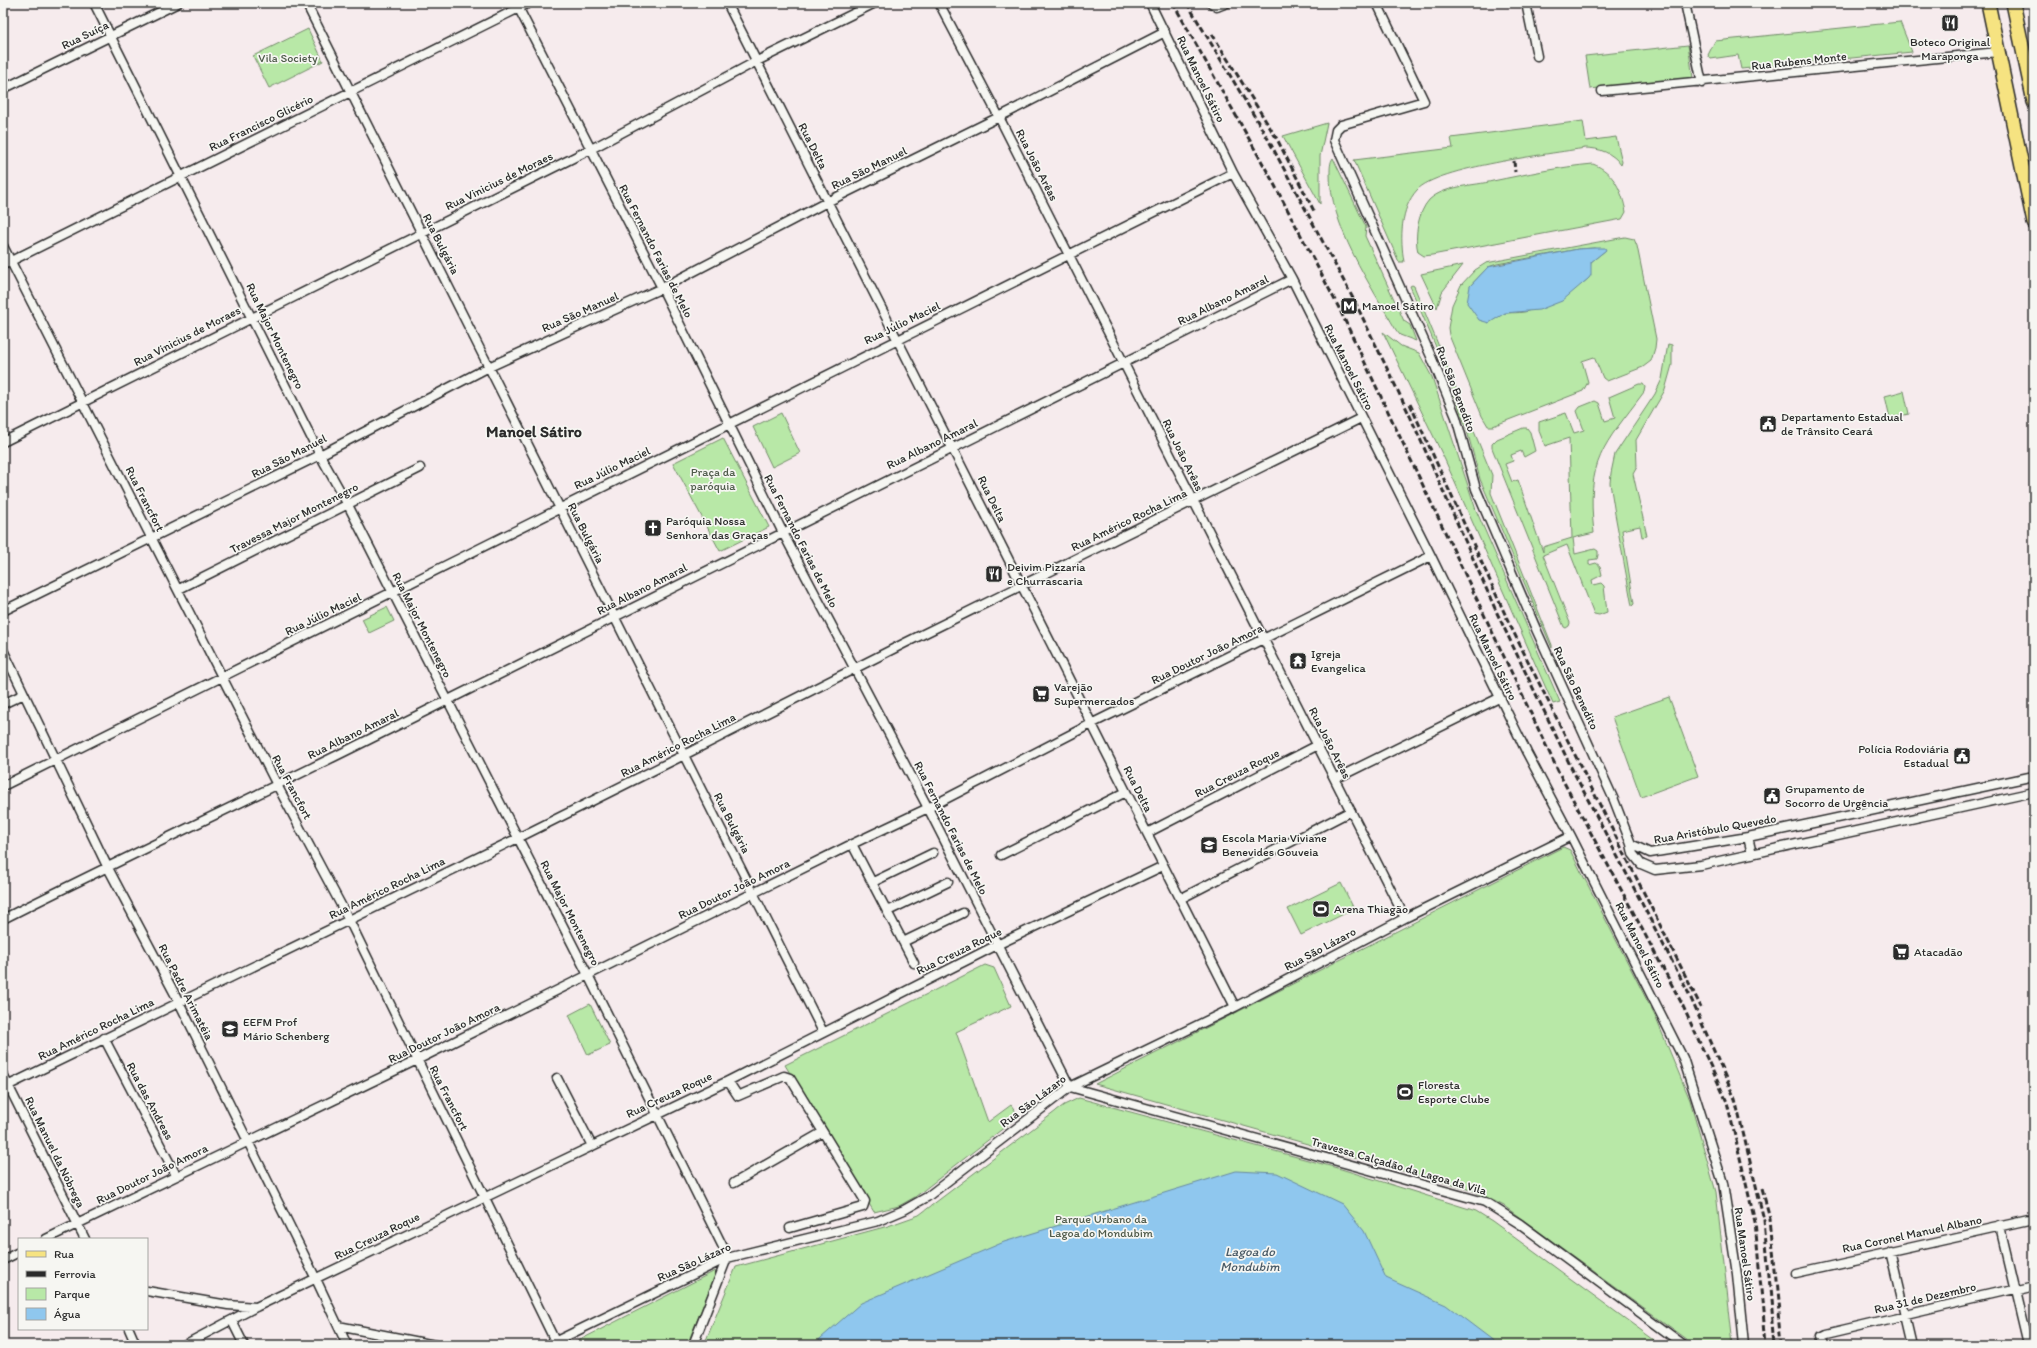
<svg xmlns="http://www.w3.org/2000/svg" width="2037" height="1348" font-family="Itim,sans-serif">
<style>
.green{fill:#b8e8a7;stroke:#728a69;fill-rule:evenodd}
.water{fill:#8fc7ee;stroke:#6789a0}
.lines{fill:none;stroke-linecap:round;stroke-linejoin:round}
.minor-casing{stroke:#2b2b2b;stroke-width:11}
.primary-casing{stroke:#2b2b2b;stroke-width:16}
.minor{stroke:#f6f6f2;stroke-width:8}
.primary{stroke:#f6e381;stroke-width:13}
.rail{stroke:#2b2b2b;stroke-width:3;stroke-dasharray:6 3;stroke-linecap:butt}
.labels{text-anchor:middle;stroke-width:3.5;stroke-linejoin:round;paint-order:stroke}
.street-label{font-size:12px;fill:#2b2b2b;stroke:#f6f6f2}
.poi-label{font-size:12px;fill:#2b2b2b;stroke:#f6f6f2;text-anchor:start}
.park-label{font-size:12px;fill:#4e5a4a;stroke:#f6f6f2}
.water-label{font-size:13px;font-style:italic;fill:#495a66;stroke:#f6f6f2}
.district-label{font-size:16px;font-weight:bold;fill:#2b2b2b;stroke:#f6f6f2}
</style>
<rect width="100%" height="100%" fill="#f6ebed"/>
<filter id="ink" filterUnits="userSpaceOnUse"><feTurbulence type="fractalNoise" baseFrequency=".025" numOctaves="2"/><feDisplacementMap in="SourceGraphic" scale="8" xChannelSelector="R" yChannelSelector="G"/><feConvolveMatrix kernelMatrix="1 2 1 2 8 2 1 2 1" color-interpolation-filters="sRGB"/></filter>
<g filter="url(#ink)">
<path class="green" d="M 1900,22 L 1912,52 L 1741,69 L 1738,55 L 1711,59 L 1708,55 L 1715,41 Z
M 308,29 L 323,61 L 269,88 L 253,56 Z
M 1688,45 L 1693,78 L 1590,89 L 1585,56 Z
M 1583,121 L 1586,141 L 1616,137 L 1622,162 L 1621,165 C 1613,153 1599,148 1585,148 C 1550,154 1438,167 1417,190 C 1400,209 1400,238 1404,262 L 1399,262 L 1354,160 L 1453,148 L 1451,138 Z
M 1327,123 L 1320,156 L 1320,204 L 1283,136 Z
M 1333,158 L 1366,227 L 1365,236 L 1404,321 L 1410,325 L 1416,341 L 1400,335 L 1396,330 C 1371,286 1329,224 1330,173 C 1330,168 1330,162 1333,158 Z
M 1593,164 C 1614,172 1622,191 1626,212 L 1622,219 L 1432,255 L 1424,256 L 1418,252 C 1414,237 1418,212 1429,200 C 1445,185 1474,186 1493,181 C 1527,174 1559,167 1593,164 Z
M 1625,237 L 1634,239 L 1637,246 L 1656,339 L 1655,348 L 1651,361 L 1643,367 L 1607,381 L 1603,378 L 1594,357 L 1582,361 L 1588,382 L 1583,391 L 1493,426 L 1488,426 L 1482,416 L 1449,335 L 1448,328 L 1452,305 L 1461,285 L 1475,270 L 1486,263 ZM 1594,248 L 1606,250 L 1591,262 L 1589,278 L 1583,283 C 1572,289 1533,311 1524,312 C 1512,314 1505,310 1495,319 L 1470,286 L 1488,267 L 1497,264 L 1578,249 Z
M 1463,265 L 1442,292 L 1437,308 L 1421,274 Z
M 1412,285 L 1414,286 L 1492,475 L 1491,493 L 1552,645 L 1552,648 L 1480,479 L 1466,427 L 1442,361 L 1410,286 Z
M 1383,332 L 1401,346 L 1419,353 L 1432,377 L 1476,510 L 1560,702 L 1553,704 L 1445,460 Z
M 1668,344 L 1672,345 L 1672,365 L 1665,390 L 1636,440 L 1637,467 L 1633,474 L 1647,536 L 1642,537 L 1640,526 L 1622,530 L 1634,604 L 1632,606 L 1615,514 L 1610,483 L 1611,473 L 1615,454 L 1655,394 L 1662,379 Z
M 1639,384 L 1643,384 L 1645,387 L 1644,392 C 1603,447 1586,459 1594,533 L 1573,538 L 1575,554 L 1595,549 L 1598,551 L 1598,555 L 1597,559 L 1589,560 L 1589,565 L 1596,563 L 1600,566 L 1602,575 L 1592,580 L 1593,585 L 1601,583 L 1604,586 L 1607,612 L 1599,615 L 1594,614 L 1567,545 L 1543,555 L 1570,623 L 1569,626 L 1566,628 L 1564,627 L 1492,448 L 1492,444 L 1497,439 L 1523,428 L 1527,428 L 1530,432 L 1535,451 L 1524,457 L 1521,451 L 1511,455 L 1513,461 L 1505,464 L 1512,482 L 1518,480 L 1543,552 L 1543,547 L 1572,538 L 1569,438 L 1545,446 L 1539,431 L 1539,422 L 1566,413 L 1574,433 L 1584,430 L 1577,411 L 1580,407 L 1595,401 L 1599,403 L 1605,421 L 1615,418 L 1609,397 Z
M 1904,391 L 1909,414 L 1890,418 L 1885,396 Z
M 781,413 L 800,453 L 772,467 L 753,427 Z
M 723,438 L 769,527 L 720,551 L 673,463 Z
M 387,607 L 394,621 L 369,633 L 362,619 Z
M 1669,697 L 1698,776 L 1641,797 L 1612,717 Z
M 1563,847 L 1570,850 L 1655,1016 L 1690,1100 L 1716,1192 L 1733,1345 L 1695,1345 L 1504,1206 L 1474,1191 L 1095,1084 Z
M 1341,883 L 1354,909 L 1301,935 L 1288,909 Z
M 985,965 L 994,968 L 1011,1006 L 956,1032 L 988,1122 L 1011,1105 L 1019,1116 L 915,1197 L 899,1206 L 874,1212 L 785,1065 Z
M 590,1004 L 610,1045 L 588,1055 L 569,1015 Z
M 1079,1098 L 1341,1169 L 1476,1211 L 1492,1221 L 1661,1345 L 704,1345 L 736,1267 L 888,1226 L 919,1215 L 1064,1105 Z
M 715,1271 L 716,1274 L 687,1345 L 570,1345 Z"/>
<path class="water" d="M 1594,248 L 1605,248 L 1606,250 L 1591,262 L 1591,275 L 1589,278 L 1562,301 L 1539,310 L 1505,313 L 1489,323 L 1479,320 L 1467,303 L 1470,286 L 1488,267 L 1578,249 Z
M 1236,1171 L 1277,1173 L 1342,1204 L 1364,1231 L 1386,1278 L 1446,1305 L 1499,1345 L 813,1345 L 861,1303 L 1004,1242 Z"/>
<g class="lines">
<defs>
<path id="minor" d="M 94,3 L 320,455 L 348,505 L 588,975 L 724,1249 L 727,1258
M 306,3 L 823,1032
M 516,3 L 662,288 L 782,531 L 928,808 L 1070,1087
M 727,3 L 1235,1007
M 939,3 L 999,117 L 1405,918
M 1150,3 L 1233,173 L 1292,279 L 1431,556 L 1527,753 L 1571,836 L 1683,1058 L 1723,1183 L 1737,1275 L 1744,1345
M 1211,3 L 1217,7 L 1227,3
M 1377,3 L 1424,101 L 1341,125 L 1336,130 L 1334,140 L 1430,354 L 1456,417 L 1476,489 L 1536,629 L 1614,800 L 1631,844 L 1633,854 L 1641,864 L 1655,870 L 1701,865 L 2034,792
M 1526,3 L 1537,56
M 1685,3 L 1702,83
M 3,89 L 178,3
M 1602,91 L 1998,52
M 3,246 L 277,785 L 349,920 L 555,1341
M 3,265 L 529,3
M 3,442 L 591,149 L 757,61 L 875,3
M 179,589 L 420,468
M 3,611 L 320,455 L 489,367 L 662,288 L 827,202 L 999,117 L 1165,32
M 3,650 L 107,866 L 179,1002 L 316,1279 L 347,1345
M 3,704 L 24,694
M 1335,779 L 1499,698
M 3,786 L 1233,173
M 1147,833 L 1318,745
M 1748,837 L 1752,854
M 852,844 L 914,963
M 1631,844 L 1650,853 L 1748,837 L 2034,776
M 1001,855 L 1126,792
M 873,882 L 933,853
M 1180,899 L 1351,811
M 888,911 L 948,882
M 3,919 C 123,858 246,801 366,741 C 675,587 983,432 1292,279
M 903,942 L 963,913
M 104,1038 L 176,1175
M 3,1075 L 85,1239
M 557,1078 L 592,1146
M 728,1081 L 738,1096 L 784,1076 L 790,1078 L 865,1201 L 863,1207 L 790,1228
M 1070,1087 L 1485,1202 L 1520,1224 L 1684,1345
M 3,1088 L 518,838 L 684,755 L 905,643 L 1361,418
M 734,1183 L 823,1132
M 2000,1227 L 2028,1345
M 46,1239 L 417,1060 L 852,844 L 928,808 L 1091,724 L 1431,556
M 1890,1251 L 1912,1345
M 3,1260 L 19,1252
M 1796,1273 L 2034,1220
M 147,1291 L 228,1305 L 256,1307
M 232,1321 L 244,1345
M 338,1326 L 435,1345
M 129,1329 L 136,1345
M 184,1345 L 256,1307 L 728,1081 L 997,945 L 1163,866
M 548,1345 L 727,1258 L 878,1221 L 904,1210 L 927,1197 L 1070,1087 L 1235,1007 L 1405,918 L 1571,836
M 693,1345 L 727,1258
M 1823,1345 L 1821,1336 L 1825,1334 L 2034,1285"/>
<path id="primary" d="M 1988,3 L 2034,223
M 2013,3 L 2034,102"/>
</defs>
<use href="#minor" class="minor-casing"/>
<use href="#primary" class="primary-casing"/>
<use href="#minor" class="minor"/>
<use href="#primary" class="primary"/>
<path class="rail" d="M 1173,3 L 1272,180 L 1339,308 L 1560,775 L 1681,1002 L 1727,1102 L 1755,1222 L 1766,1345
M 1187,3 L 1268,139 L 1356,304 L 1410,416 L 1497,613 L 1571,767 L 1689,994 L 1735,1099 L 1764,1220 L 1775,1345
M 1212,34 L 1277,139 L 1314,211
M 1514,161 L 1515,172
M 1410,404 L 1509,623 L 1701,1007
M 1762,1189 L 1770,1218 L 1782,1345"/>
</g>
</g>
<defs>
<symbol id="restaurant-square" viewBox="-11 -11 22 22"><rect x="-9" y="-9" width="18" height="18" rx="4" fill="#2b2b2b" stroke="#f6f6f2"/><path d="M-5-6h1v4h1v-4h1v4h1v-4h1v5L-1.5 .5V6h-2V.5L-5-1ZM5-6V6H3V1.5H1.5Q1.5-4 5-6Z" fill="#fff"/></symbol>
<symbol id="metro-square" viewBox="-11 -11 22 22"><rect x="-9" y="-9" width="18" height="18" rx="4" fill="#2b2b2b" stroke="#f6f6f2"/><path d="M-5.5 5V-5H-3L0 0L3-5H5.5V5H3V-.5L0 4L-3-.5V5Z" fill="#fff"/></symbol>
<symbol id="civic-square" viewBox="-11 -11 22 22"><rect x="-9" y="-9" width="18" height="18" rx="4" fill="#2b2b2b" stroke="#f6f6f2"/><path d="M-.6-6.5H3V-4.5H.6V-3L4-1V1h2V6H-6V1h2V-1L-.6-3ZM-1.2 2.5V6h2.4V2.5Z" fill="#fff"/></symbol>
<symbol id="church-square" viewBox="-11 -11 22 22"><rect x="-9" y="-9" width="18" height="18" rx="4" fill="#2b2b2b" stroke="#f6f6f2"/><path d="M-1.2-6h2.4v3.5h3.3v2.4h-3.3V6h-2.4V-.1h-3.3v-2.4h3.3Z" fill="#fff"/></symbol>
<symbol id="temple-square" viewBox="-11 -11 22 22"><rect x="-9" y="-9" width="18" height="18" rx="4" fill="#2b2b2b" stroke="#f6f6f2"/><path d="M0-6L5-2H3V0L6.5 2.5H4V6H1.5V3h-3V6H-4V2.5H-6.5L-3 0V-2H-5Z" fill="#fff"/></symbol>
<symbol id="supermarket-square" viewBox="-11 -11 22 22"><rect x="-9" y="-9" width="18" height="18" rx="4" fill="#2b2b2b" stroke="#f6f6f2"/><path d="M-6-5.5h2.5l.6 2H6L4.5 2H-2.5L-4.4-4H-6ZM-1.5 3.2a1.3 1.3 0 1 0 .1 0ZM3 3.2a1.3 1.3 0 1 0 .1 0Z" fill="#fff"/></symbol>
<symbol id="school-square" viewBox="-11 -11 22 22"><rect x="-9" y="-9" width="18" height="18" rx="4" fill="#2b2b2b" stroke="#f6f6f2"/><path d="M0-5L7-2L0 1L-7-2ZM-4 1L0 2.5L4 1V4Q0 6-4 4Z" fill="#fff"/></symbol>
<symbol id="stadium-square" viewBox="-11 -11 22 22"><rect x="-9" y="-9" width="18" height="18" rx="4" fill="#2b2b2b" stroke="#f6f6f2"/><path d="M0-5a6.5 5 0 1 0 0 10a6.5 5 0 1 0 0-10ZM-3.5-1.8h7v3.6h-7Z" fill="#fff"/></symbol>
</defs>
<g fill-rule="evenodd">
<use href="#restaurant-square" x="1940" y="13" width="20" height="20"/>
<use href="#metro-square" x="1339" y="296" width="20" height="20"/>
<use href="#civic-square" x="1758" y="414" width="20" height="20"/>
<use href="#church-square" x="643" y="518" width="20" height="20"/>
<use href="#restaurant-square" x="984" y="564" width="20" height="20"/>
<use href="#temple-square" x="1288" y="651" width="20" height="20"/>
<use href="#supermarket-square" x="1031" y="684" width="20" height="20"/>
<use href="#civic-square" x="1952" y="746" width="20" height="20"/>
<use href="#civic-square" x="1762" y="786" width="20" height="20"/>
<use href="#school-square" x="1199" y="835" width="20" height="20"/>
<use href="#stadium-square" x="1311" y="899" width="20" height="20"/>
<use href="#supermarket-square" x="1891" y="942" width="20" height="20"/>
<use href="#school-square" x="220" y="1019" width="20" height="20"/>
<use href="#stadium-square" x="1395" y="1082" width="20" height="20"/>
</g>
<g class="labels">
<g class="street-label">
<text transform="translate(85 35) rotate(-26)" y="4">Rua Suíça</text>
<text transform="translate(1799 61) rotate(-6)" y="4">Rua Rubens Monte</text>
<text transform="translate(1201 79) rotate(64)" y="4">Rua Manoel Sátiro</text>
<text transform="translate(261 123) rotate(-26)" y="4">Rua Francisco Glicério</text>
<text transform="translate(813 146) rotate(63)" y="4">Rua Delta</text>
<text transform="translate(1037 165) rotate(63)" y="4">Rua João Arêas</text>
<text transform="translate(869 168) rotate(-26)" y="4">Rua São Manuel</text>
<text transform="translate(499 181) rotate(-26)" y="4">Rua Vinicius de Moraes</text>
<text transform="translate(441 244) rotate(63)" y="4">Rua Bulgária</text>
<text transform="translate(656 251) rotate(63)" y="4">Rua Fernando Farias de Melo</text>
<text transform="translate(1223 300) rotate(-26)" y="4">Rua Albano Amaral</text>
<text transform="translate(580 312) rotate(-24)" y="4">Rua São Manuel</text>
<text transform="translate(902 323) rotate(-26)" y="4">Rua Júlio Maciel</text>
<text transform="translate(187 336) rotate(-27)" y="4">Rua Vinicius de Moraes</text>
<text transform="translate(275 336) rotate(64)" y="4">Rua Major Montenegro</text>
<text transform="translate(1349 367) rotate(63)" y="4">Rua Manoel Sátiro</text>
<text transform="translate(1456 389) rotate(69)" y="4">Rua São Benedito</text>
<text transform="translate(932 444) rotate(-26)" y="4">Rua Albano Amaral</text>
<text transform="translate(1183 455) rotate(64)" y="4">Rua João Arêas</text>
<text transform="translate(289 456) rotate(-27)" y="4">Rua São Manuel</text>
<text transform="translate(612 468) rotate(-26)" y="4">Rua Júlio Maciel</text>
<text transform="translate(145 499) rotate(63)" y="4">Rua Francfort</text>
<text transform="translate(992 499) rotate(64)" y="4">Rua Delta</text>
<text transform="translate(294 518) rotate(-27)" y="4">Travessa Major Montenegro</text>
<text transform="translate(1129 520) rotate(-26)" y="4">Rua Américo Rocha Lima</text>
<text transform="translate(586 533) rotate(63)" y="4">Rua Bulgária</text>
<text transform="translate(801 541) rotate(63)" y="4">Rua Fernando Farias de Melo</text>
<text transform="translate(642 589) rotate(-27)" y="4">Rua Albano Amaral</text>
<text transform="translate(323 614) rotate(-26)" y="4">Rua Júlio Maciel</text>
<text transform="translate(422 625) rotate(63)" y="4">Rua Major Montenegro</text>
<text transform="translate(1207 654) rotate(-26)" y="4">Rua Doutor João Amora</text>
<text transform="translate(1493 657) rotate(64)" y="4">Rua Manoel Sátiro</text>
<text transform="translate(1576 688) rotate(65)" y="4">Rua São Benedito</text>
<text transform="translate(353 734) rotate(-26)" y="4">Rua Albano Amaral</text>
<text transform="translate(1330 743) rotate(63)" y="4">Rua João Arêas</text>
<text transform="translate(678 745) rotate(-27)" y="4">Rua Américo Rocha Lima</text>
<text transform="translate(1237 773) rotate(-27)" y="4">Rua Creuza Roque</text>
<text transform="translate(292 787) rotate(62)" y="4">Rua Francfort</text>
<text transform="translate(1138 789) rotate(63)" y="4">Rua Delta</text>
<text transform="translate(732 823) rotate(63)" y="4">Rua Bulgária</text>
<text transform="translate(951 828) rotate(63)" y="4">Rua Fernando Farias de Melo</text>
<text transform="translate(1715 829) rotate(-10)" y="4">Rua Aristóbulo Quevedo</text>
<text transform="translate(387 888) rotate(-26)" y="4">Rua Américo Rocha Lima</text>
<text transform="translate(734 889) rotate(-26)" y="4">Rua Doutor João Amora</text>
<text transform="translate(570 913) rotate(63)" y="4">Rua Major Montenegro</text>
<text transform="translate(1640 945) rotate(63)" y="4">Rua Manoel Sátiro</text>
<text transform="translate(1320 949) rotate(-28)" y="4">Rua São Lázaro</text>
<text transform="translate(959 951) rotate(-26)" y="4">Rua Creuza Roque</text>
<text transform="translate(186 992) rotate(63)" y="4">Rua Padre Arimatéia</text>
<text transform="translate(96 1029) rotate(-26)" y="4">Rua Américo Rocha Lima</text>
<text transform="translate(444 1033) rotate(-26)" y="4">Rua Doutor João Amora</text>
<text transform="translate(669 1095) rotate(-25)" y="4">Rua Creuza Roque</text>
<text transform="translate(449 1098) rotate(63)" y="4">Rua Francfort</text>
<text transform="translate(150 1101) rotate(62)" y="4">Rua das Andreas</text>
<text transform="translate(1033 1101) rotate(-37)" y="4">Rua São Lázaro</text>
<text transform="translate(55 1152) rotate(64)" y="4">Rua Manuel da Nóbrega</text>
<text transform="translate(1399 1166) rotate(16)" y="4">Travessa Calçadão da Lagoa da Vila</text>
<text transform="translate(152 1174) rotate(-26)" y="4">Rua Doutor João Amora</text>
<text transform="translate(1912 1234) rotate(-12)" y="4">Rua Coronel Manuel Albano</text>
<text transform="translate(377 1236) rotate(-26)" y="4">Rua Creuza Roque</text>
<text transform="translate(1745 1254) rotate(82)" y="4">Rua Manoel Sátiro</text>
<text transform="translate(694 1262) rotate(-24)" y="4">Rua São Lázaro</text>
<text transform="translate(1925 1298) rotate(-13)" y="4">Rua 31 de Dezembro</text>
</g>
<g class="poi-label">
<text x="1950" y="46" text-anchor="middle">Boteco Original<tspan x="1950" dy="14">Maraponga</tspan></text>
<text x="1362" y="310">Manoel Sátiro</text>
<text x="1781" y="421">Departamento Estadual<tspan x="1781" dy="14">de Trânsito Ceará</tspan></text>
<text x="666" y="525">Paróquia Nossa<tspan x="666" dy="14">Senhora das Graças</tspan></text>
<text x="1007" y="571">Deivim Pizzaria<tspan x="1007" dy="14">e Churrascaria</tspan></text>
<text x="1311" y="658">Igreja<tspan x="1311" dy="14">Evangelica</tspan></text>
<text x="1054" y="691">Varejão<tspan x="1054" dy="14">Supermercados</tspan></text>
<text x="1949" y="753" text-anchor="end">Polícia Rodoviária<tspan x="1949" dy="14">Estadual</tspan></text>
<text x="1785" y="793">Grupamento de<tspan x="1785" dy="14">Socorro de Urgência</tspan></text>
<text x="1222" y="842">Escola Maria Viviane<tspan x="1222" dy="14">Benevides Gouveia</tspan></text>
<text x="1334" y="913">Arena Thiagão</text>
<text x="1914" y="956">Atacadão</text>
<text x="243" y="1026">EEFM Prof<tspan x="243" dy="14">Mário Schenberg</tspan></text>
<text x="1418" y="1089">Floresta<tspan x="1418" dy="14">Esporte Clube</tspan></text>
</g>
<g class="park-label">
<text x="288" y="62">Vila Society</text>
<text x="713" y="476">Praça da<tspan x="713" dy="14">paróquia</tspan></text>
<text x="1101" y="1223">Parque Urbano da<tspan x="1101" dy="14">Lagoa do Mondubim</tspan></text>
</g>
<g class="water-label">
<text x="1250" y="1256">Lagoa do<tspan x="1250" dy="15">Mondubim</tspan></text>
</g>
<g class="district-label">
<text x="534" y="437">Manoel Sátiro</text>
</g>
</g>
<rect width="2037" height="1348" fill="none" stroke="#f6f6f2" stroke-width="16"/>
<rect x="8" y="8" width="2021" height="1332" fill="none" stroke="#2b2b2b" stroke-width="1.5" filter="url(#ink)"/>
<rect x="18" y="1238" width="130" height="92" fill="#f6f6f2" stroke="#a5a5a2"/>
<rect x="26" y="1251" width="20" height="6" fill="#f6e381" stroke="#a5a5a2"/>
<text x="54" y="1258" font-size="12" fill="#2b2b2b">Rua</text>
<rect x="26" y="1271" width="20" height="6" fill="#2b2b2b" stroke="#a5a5a2"/>
<text x="54" y="1278" font-size="12" fill="#2b2b2b">Ferrovia</text>
<rect x="26" y="1288" width="20" height="12" fill="#b8e8a7" stroke="#a5a5a2"/>
<text x="54" y="1298" font-size="12" fill="#2b2b2b">Parque</text>
<rect x="26" y="1308" width="20" height="12" fill="#8fc7ee" stroke="#a5a5a2"/>
<text x="54" y="1318" font-size="12" fill="#2b2b2b">Água</text>
</svg>
